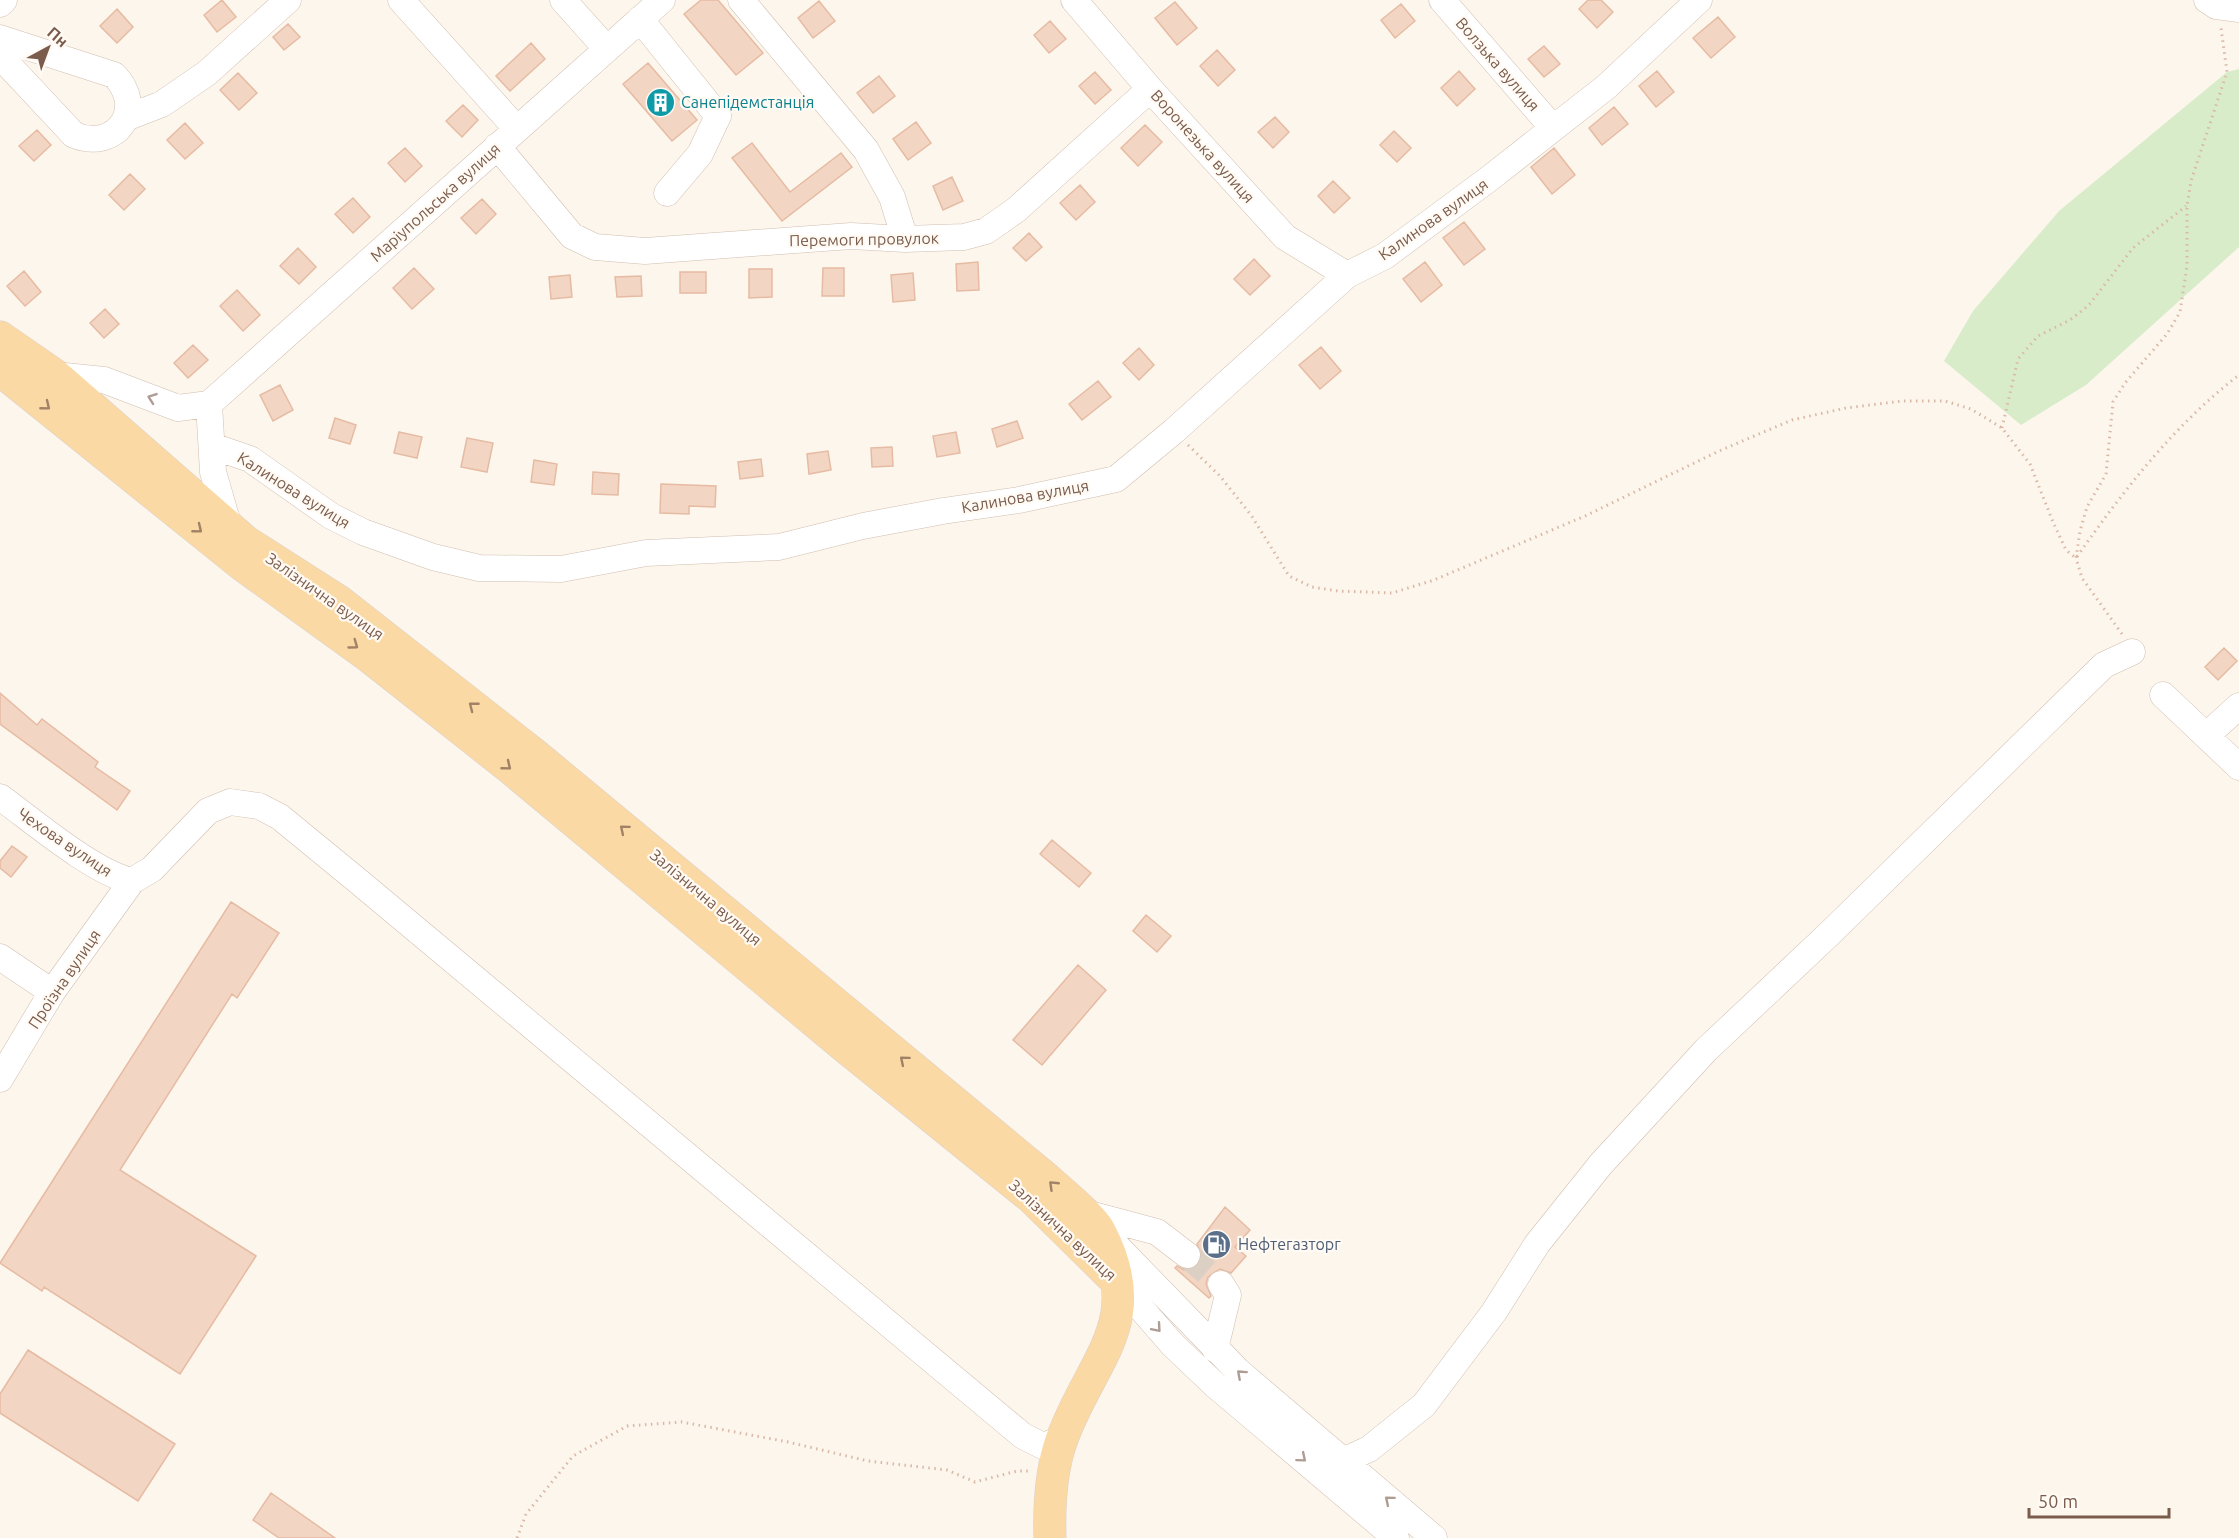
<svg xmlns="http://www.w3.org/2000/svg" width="2239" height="1538" font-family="Ubuntu,sans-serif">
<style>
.green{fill:#d8ecc9}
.building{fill:#f3d5c3;stroke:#e6bba3;stroke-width:1.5}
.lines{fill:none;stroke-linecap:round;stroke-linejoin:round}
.minor-tunnel{stroke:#dcd0c4;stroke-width:26;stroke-dasharray:26 13;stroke-linecap:butt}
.minor-casing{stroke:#d1beb0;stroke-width:27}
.major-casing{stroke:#dad1cd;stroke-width:33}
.path{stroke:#d9b8a5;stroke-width:3;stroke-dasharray:1.5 4.5;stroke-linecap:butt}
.minor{stroke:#fff;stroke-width:26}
.major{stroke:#fbd9a5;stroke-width:32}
.oneway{stroke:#af9d94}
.oneway2{stroke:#a18267}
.labels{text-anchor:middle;stroke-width:4.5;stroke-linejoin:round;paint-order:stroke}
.street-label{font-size:16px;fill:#7a5c4d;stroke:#fffaf3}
.culture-label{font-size:16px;fill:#0d838f;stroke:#fffaf3;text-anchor:start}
.service-label{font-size:16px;fill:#4e5e75;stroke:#fffaf3;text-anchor:start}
</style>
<rect width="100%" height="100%" fill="#fdf6ec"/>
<path class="green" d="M 2239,69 L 2239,247 L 2086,385 L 2021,425 L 1944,361 L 1973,311 L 2059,211 L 2227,72 Z"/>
<path class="building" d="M 222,0 L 236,17 L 217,32 L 204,15 Z
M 701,0 L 718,0 L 763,53 L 736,75 L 684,14 Z
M 1588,0 L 1601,0 L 1613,12 L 1597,28 L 1579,9 Z
M 819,1 L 835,21 L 813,38 L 798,18 Z
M 1175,2 L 1197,28 L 1177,45 L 1155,18 Z
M 1401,4 L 1415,21 L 1395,38 L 1381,20 Z
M 117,9 L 133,27 L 117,43 L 100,26 Z
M 1718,17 L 1735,37 L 1711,58 L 1693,38 Z
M 1050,21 L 1066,39 L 1049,53 L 1034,35 Z
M 288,24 L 300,37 L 284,50 L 273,37 Z
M 531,43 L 545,59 L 510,91 L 496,76 Z
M 1544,46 L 1560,64 L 1544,77 L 1528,59 Z
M 1217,50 L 1235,70 L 1218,86 L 1200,66 Z
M 648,63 L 697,120 L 672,141 L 623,84 Z
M 1459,71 L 1475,89 L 1457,106 L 1441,88 Z
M 1657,71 L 1674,92 L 1656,107 L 1639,86 Z
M 1095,72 L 1111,90 L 1095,104 L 1079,86 Z
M 238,73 L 257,93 L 239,110 L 220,90 Z
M 879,76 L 895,96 L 873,113 L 857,93 Z
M 463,105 L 478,120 L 462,137 L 446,121 Z
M 1614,107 L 1628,124 L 1602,145 L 1589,128 Z
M 1275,117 L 1289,132 L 1273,148 L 1258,132 Z
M 916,122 L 931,143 L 908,160 L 893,139 Z
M 185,123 L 203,143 L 185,159 L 167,140 Z
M 1145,125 L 1162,142 L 1138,166 L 1121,148 Z
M 37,130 L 51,145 L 34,161 L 19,146 Z
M 1394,131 L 1411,148 L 1397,162 L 1380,145 Z
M 752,143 L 790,192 L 841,153 L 852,167 L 782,221 L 732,158 Z
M 405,148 L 422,166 L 405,182 L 388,163 Z
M 1554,148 L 1575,175 L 1552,194 L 1531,167 Z
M 130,174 L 145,189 L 124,210 L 109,195 Z
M 952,177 L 963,201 L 943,210 L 933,186 Z
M 1333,181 L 1350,198 L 1334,213 L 1318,196 Z
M 1080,185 L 1095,202 L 1076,220 L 1060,203 Z
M 353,198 L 370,217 L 353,233 L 335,214 Z
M 482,199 L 496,214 L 476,234 L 461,218 Z
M 1464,222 L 1485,249 L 1464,265 L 1443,238 Z
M 1029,233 L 1042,247 L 1026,261 L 1013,248 Z
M 298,248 L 316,267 L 299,284 L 280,266 Z
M 1254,259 L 1270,276 L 1250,295 L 1234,279 Z
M 978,262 L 979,290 L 957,291 L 956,264 Z
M 1425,262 L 1442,285 L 1421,302 L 1403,279 Z
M 414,268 L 434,289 L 412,309 L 393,288 Z
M 823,268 L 844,268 L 844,296 L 822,296 Z
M 749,269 L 772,269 L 772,297 L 749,298 Z
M 24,271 L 41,292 L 25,306 L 7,286 Z
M 680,272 L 706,272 L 706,293 L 680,293 Z
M 913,273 L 915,300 L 893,302 L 891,275 Z
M 570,275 L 572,297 L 551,299 L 549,277 Z
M 641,276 L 642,296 L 617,297 L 615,277 Z
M 237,290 L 260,315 L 243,331 L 220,306 Z
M 105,309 L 119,324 L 104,338 L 90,323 Z
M 193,345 L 208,360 L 188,378 L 174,363 Z
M 1321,347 L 1341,371 L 1320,389 L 1299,365 Z
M 1139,348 L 1154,365 L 1139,380 L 1123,363 Z
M 1098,381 L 1111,397 L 1082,420 L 1069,404 Z
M 280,385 L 293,410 L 273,421 L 260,395 Z
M 335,418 L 356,425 L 350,444 L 329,438 Z
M 1017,421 L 1023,438 L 997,447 L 992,429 Z
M 399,432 L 422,437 L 417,458 L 394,453 Z
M 956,432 L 960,453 L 937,457 L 933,436 Z
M 467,438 L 493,443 L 487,472 L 461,467 Z
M 892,447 L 893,466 L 872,467 L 871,448 Z
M 828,451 L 831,470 L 809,474 L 807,454 Z
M 761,459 L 763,476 L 740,479 L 738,462 Z
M 534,460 L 557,464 L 554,485 L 531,482 Z
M 593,472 L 619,474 L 618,495 L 592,494 Z
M 661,484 L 716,486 L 715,507 L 689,506 L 689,514 L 660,513 Z
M 2224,648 L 2237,661 L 2218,680 L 2205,667 Z
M 0,693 L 37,725 L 42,719 L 98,762 L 95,767 L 130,791 L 117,810 L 0,724 Z
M 1052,840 L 1091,873 L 1079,887 L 1040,854 Z
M 12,846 L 27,857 L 11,877 L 0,868 L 0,861 Z
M 231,902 L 279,933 L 237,998 L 232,994 L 120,1170 L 256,1256 L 180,1374 L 44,1287 L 42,1291 L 0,1263 Z
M 1146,915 L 1171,936 L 1157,952 L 1133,931 Z
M 1078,965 L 1106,990 L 1042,1065 L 1013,1040 Z
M 1225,1207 L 1250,1230 L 1235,1247 L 1246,1256 L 1231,1273 L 1220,1269 L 1208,1277 L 1206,1284 L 1211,1296 L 1209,1298 L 1175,1268 L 1177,1266 L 1184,1270 L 1192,1269 L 1198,1265 L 1202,1256 L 1197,1244 Z
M 28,1350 L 175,1444 L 138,1501 L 0,1413 L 0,1394 Z
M 271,1493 L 335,1538 L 279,1538 L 253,1520 Z"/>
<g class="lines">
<path class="minor-tunnel" d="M 1187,1255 L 1221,1284"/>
<defs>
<path id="minor" d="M 401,0 L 516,128
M 563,0 L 606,48
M 741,0 L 866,150 L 892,197 L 905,239
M 1074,0 L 1150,89 L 1285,237 L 1347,275
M 1442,0 L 1553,128
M 2207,0 L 2216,6 L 2239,9
M 0,4 L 4,0
M 640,19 L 718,116 L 700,154 L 667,193
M 0,38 L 114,75 C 147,108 117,152 74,135 L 0,56
M 126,118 L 162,104 L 207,73 L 288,0
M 497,146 L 572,236 L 595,247 L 645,251 L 851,236 L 905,239 L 964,237 L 986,231 L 1016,210 L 1150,89
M 55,375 L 104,380 L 178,408 L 209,404
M 209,404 L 662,0
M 209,404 L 213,472 L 229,527
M 212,446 L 250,459 L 331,516 L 363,532 L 433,557 L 479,568 L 561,569 L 646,553 L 779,547 L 863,526 L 943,511 L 1019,500 L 1116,479 L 1174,431 L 1347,275 L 1385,256 L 1490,178 L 1606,87 L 1699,0
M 2163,695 L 2239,767
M 2207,735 L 2239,706
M 0,797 C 33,821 94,873 132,881
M 0,957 L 52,992
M 0,1079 L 52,992 L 132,881 L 152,869 L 208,811 L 230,802 L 259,806 L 280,817 L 358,881 L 1023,1436 L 1043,1446 L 1062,1439
M 1086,1213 L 1157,1232 L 1187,1255
M 1104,1233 L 1238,1371 L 1434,1538
M 1119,1283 L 1172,1344 L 1215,1385 L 1396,1538
M 1215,1349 L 1228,1295 L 1221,1284
M 1343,1461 L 1369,1449 L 1424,1405 L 1494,1312 L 1537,1244 L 1601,1164 L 1706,1050 L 1827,936 L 2104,665 L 2132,652"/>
<path id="major" d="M 0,337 L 55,375 L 245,541 L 340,602 L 534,754 L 1047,1179 C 1060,1191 1092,1217 1099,1230 C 1148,1322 1091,1359 1062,1439 C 1051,1469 1049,1506 1050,1538
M 0,370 L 241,564 L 367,655 L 509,767 L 844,1046 L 1032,1198 L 1112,1277"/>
</defs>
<use href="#minor" class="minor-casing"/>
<use href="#major" class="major-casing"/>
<path class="path" d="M 2002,428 L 2018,359 L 2038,336 L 2070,320 L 2089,305 L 2133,248 L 2186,206
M 1188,445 L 1220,476 L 1251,515 L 1289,576 L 1312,587 L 1338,591 L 1392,593 L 1434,580 L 1585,516 L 1719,451 L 1792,420 L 1846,408 L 1902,401 L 1945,401 L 1971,409 L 2002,428 L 2030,464 L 2053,522 L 2066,550 L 2076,558 C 2124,490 2173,426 2239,375
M 2122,634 L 2082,578 L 2076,558 L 2080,531 L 2087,507 L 2106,474 L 2113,402 L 2125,383 L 2167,334 L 2180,312 L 2187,266 L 2187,206 L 2191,181 L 2227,72 L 2221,28
M 517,1538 L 526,1514 L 573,1456 L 627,1426 L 682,1422 L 788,1442 L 868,1461 L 947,1470 L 975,1482 L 1017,1471 L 1028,1471"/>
<use href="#minor" class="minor"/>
<use href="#major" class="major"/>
</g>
<defs><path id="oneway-chevron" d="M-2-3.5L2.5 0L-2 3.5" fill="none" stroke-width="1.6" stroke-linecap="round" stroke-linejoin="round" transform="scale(1.5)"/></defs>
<g class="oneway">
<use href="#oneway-chevron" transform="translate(152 398) rotate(-160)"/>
<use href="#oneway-chevron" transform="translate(1157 1328) rotate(49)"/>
<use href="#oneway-chevron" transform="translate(1241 1374) rotate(-138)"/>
<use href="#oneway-chevron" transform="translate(1302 1458) rotate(40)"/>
<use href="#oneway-chevron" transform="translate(1389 1500) rotate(-140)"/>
</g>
<g class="oneway2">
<use href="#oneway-chevron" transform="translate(46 406) rotate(39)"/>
<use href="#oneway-chevron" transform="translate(198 529) rotate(39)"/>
<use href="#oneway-chevron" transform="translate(354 645) rotate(36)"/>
<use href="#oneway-chevron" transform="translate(473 706) rotate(-142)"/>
<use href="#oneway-chevron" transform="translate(507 766) rotate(39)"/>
<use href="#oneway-chevron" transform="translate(624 829) rotate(-140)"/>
<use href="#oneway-chevron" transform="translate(904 1060) rotate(-140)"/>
<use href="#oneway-chevron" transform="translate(1053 1185) rotate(-136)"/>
</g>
<defs>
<symbol id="building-disc" viewBox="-11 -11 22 22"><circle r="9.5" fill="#0f9aa8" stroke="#fffaf3"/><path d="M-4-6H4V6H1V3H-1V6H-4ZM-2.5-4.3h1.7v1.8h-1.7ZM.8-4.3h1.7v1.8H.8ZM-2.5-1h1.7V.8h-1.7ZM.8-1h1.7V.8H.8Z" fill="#fff"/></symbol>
<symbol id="fuel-disc" viewBox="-11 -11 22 22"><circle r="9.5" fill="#5c6f8a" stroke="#fffaf3"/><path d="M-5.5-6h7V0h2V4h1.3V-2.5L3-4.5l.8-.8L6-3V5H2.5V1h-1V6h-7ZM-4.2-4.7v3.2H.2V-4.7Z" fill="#fff"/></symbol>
</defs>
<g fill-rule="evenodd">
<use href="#building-disc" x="644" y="86" width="33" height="33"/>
<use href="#fuel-disc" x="1200" y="1228" width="33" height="33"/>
</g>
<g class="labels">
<g class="street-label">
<text transform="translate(1498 64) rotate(49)" y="6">Волзька вулиця</text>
<text transform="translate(1203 146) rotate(48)" y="6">Воронезька вулиця</text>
<text transform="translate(435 202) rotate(-42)" y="6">Маріупольська вулиця</text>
<text transform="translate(1433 219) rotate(-35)" y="6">Калинова вулиця</text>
<text transform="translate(864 239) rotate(-1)" y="6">Перемоги провулок</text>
<text transform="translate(294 490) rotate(32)" y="6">Калинова вулиця</text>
<text transform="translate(1025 496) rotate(-10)" y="6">Калинова вулиця</text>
<text transform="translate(325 596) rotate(35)" y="6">Залізнична вулиця</text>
<text transform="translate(65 842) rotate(34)" y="6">Чехова вулиця</text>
<text transform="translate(706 897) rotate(40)" y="6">Залізнична вулиця</text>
<text transform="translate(64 979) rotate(-56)" y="6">Проїзна вулиця</text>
<text transform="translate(1063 1230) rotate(43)" y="6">Залізнична вулиця</text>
</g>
<g class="culture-label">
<text x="681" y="108">Санепідемстанція</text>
</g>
<g class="service-label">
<text x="1238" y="1250">Нефтегазторг</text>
</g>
</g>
<g transform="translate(48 48) rotate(41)" stroke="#fffaf3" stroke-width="4.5" paint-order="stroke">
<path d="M0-4.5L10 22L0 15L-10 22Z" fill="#7a5c4d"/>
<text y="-9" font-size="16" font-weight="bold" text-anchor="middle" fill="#7a5c4d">Пн</text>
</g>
<path d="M2029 1508v9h140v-9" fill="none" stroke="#7a5c4d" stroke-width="3"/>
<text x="2038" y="1508" font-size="18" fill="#7a5c4d" stroke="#fffaf3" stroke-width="4.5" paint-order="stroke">50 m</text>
</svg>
